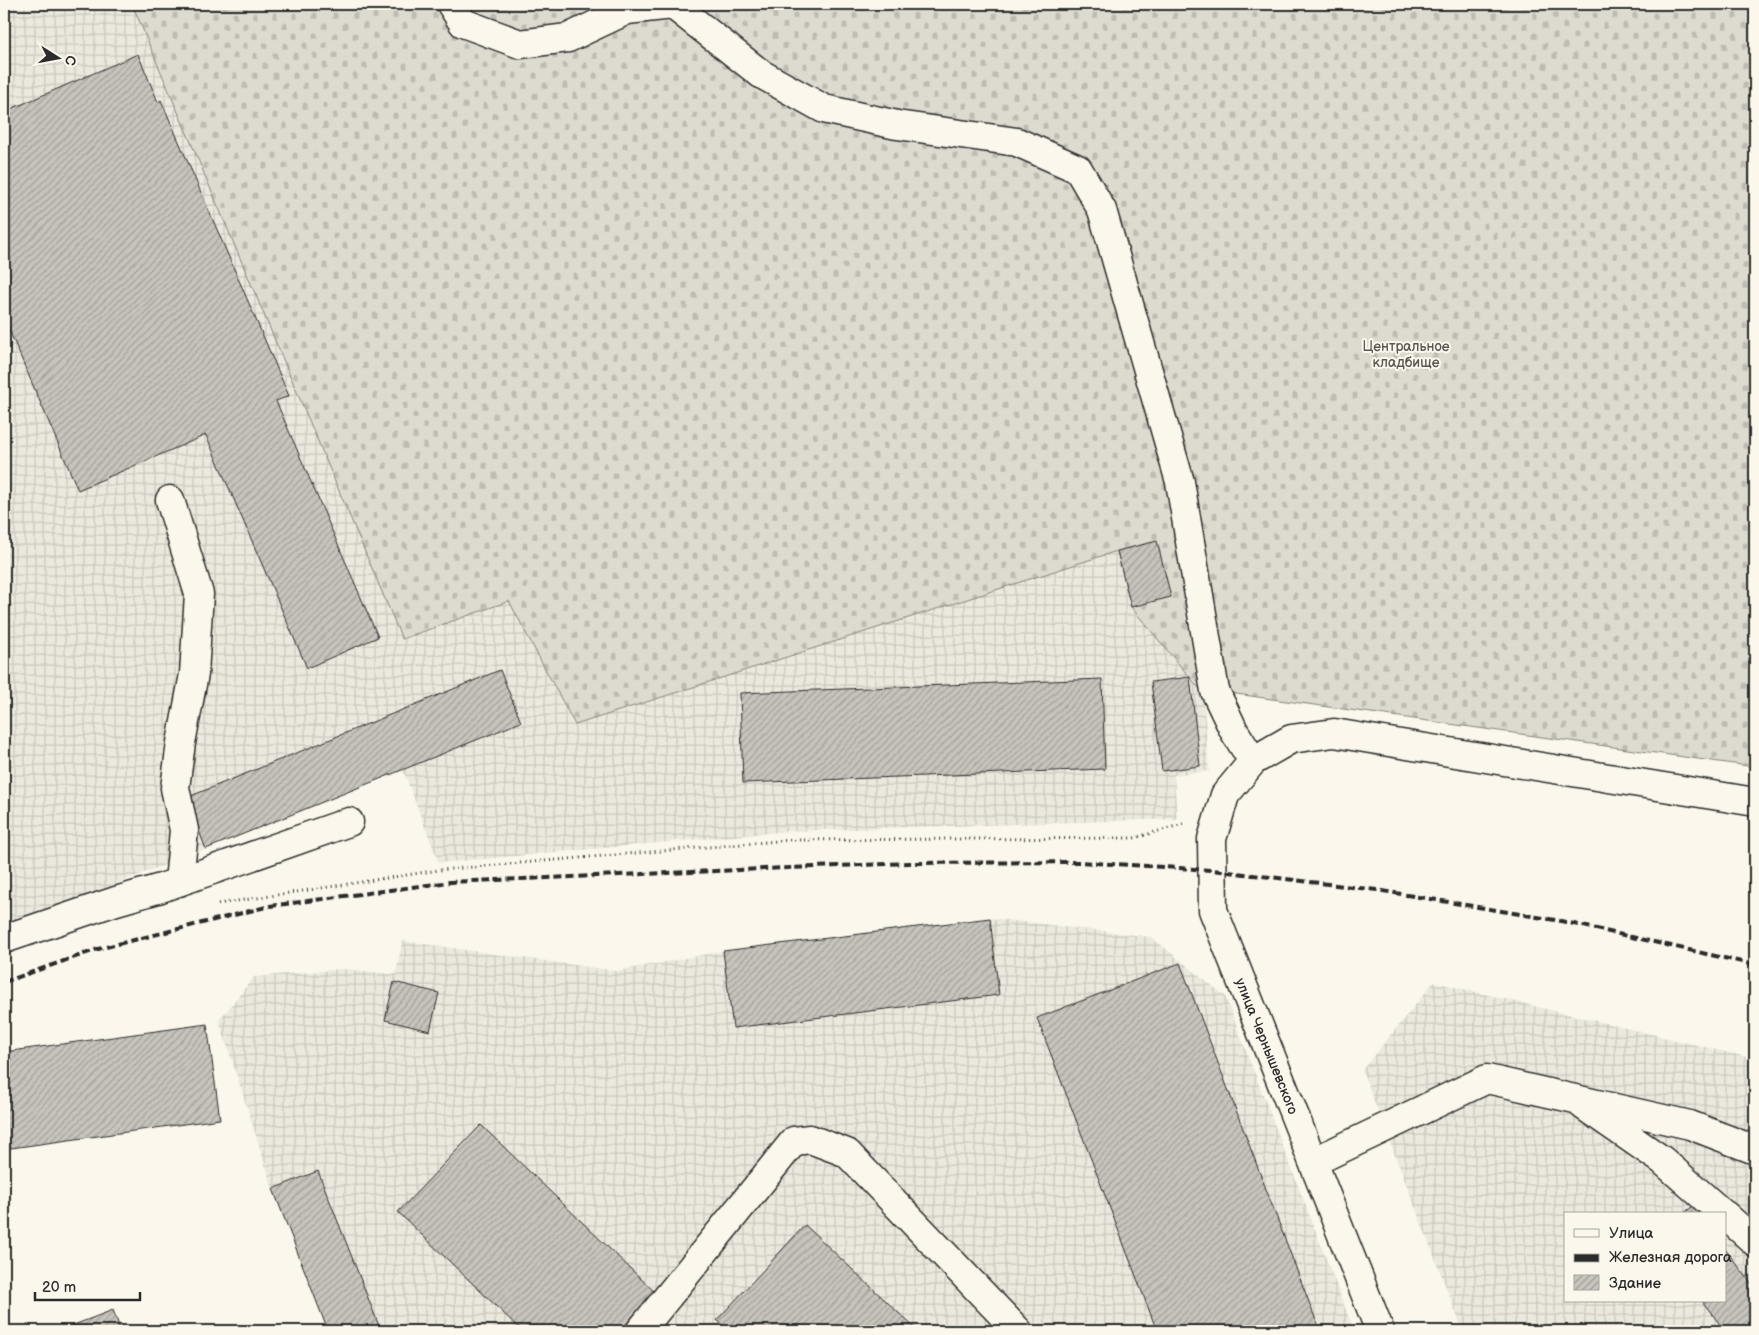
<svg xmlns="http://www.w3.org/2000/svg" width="1759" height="1335" font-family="'Balsamiq Sans',sans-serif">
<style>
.industrial{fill:url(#industrial-grid);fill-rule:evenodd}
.cemetery{fill:url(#cemetery-stones);stroke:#84827e}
.building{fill:url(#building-hatch);stroke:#2b2b2b}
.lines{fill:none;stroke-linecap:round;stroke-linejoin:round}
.minor-casing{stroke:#2b2b2b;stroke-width:31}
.path{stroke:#2b2b2b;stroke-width:3;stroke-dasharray:1 4;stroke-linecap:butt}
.minor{stroke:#fbf7ec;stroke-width:28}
.rail{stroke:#2b2b2b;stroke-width:4;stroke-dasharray:8 4;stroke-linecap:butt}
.labels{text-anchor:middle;stroke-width:4;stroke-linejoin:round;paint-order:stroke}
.park-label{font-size:14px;fill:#585754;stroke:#fbf7ec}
.street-label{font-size:14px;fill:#2b2b2b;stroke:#fbf7ec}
</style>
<defs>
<pattern id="industrial-grid" width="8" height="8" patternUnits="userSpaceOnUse" patternTransform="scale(1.25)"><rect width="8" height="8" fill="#ebe8de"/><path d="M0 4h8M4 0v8" fill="none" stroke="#cac7bf"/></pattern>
<pattern id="cemetery-stones" width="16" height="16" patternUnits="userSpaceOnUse" patternTransform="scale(1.25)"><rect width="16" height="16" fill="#dddad0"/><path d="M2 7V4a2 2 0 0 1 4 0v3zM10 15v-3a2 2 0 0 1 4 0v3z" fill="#bebbb3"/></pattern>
<pattern id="building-hatch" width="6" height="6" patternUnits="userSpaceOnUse" patternTransform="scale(1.25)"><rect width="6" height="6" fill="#c7c4bc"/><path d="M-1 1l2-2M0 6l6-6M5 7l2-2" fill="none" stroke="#a29f99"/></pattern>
</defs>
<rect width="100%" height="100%" fill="#fbf7ec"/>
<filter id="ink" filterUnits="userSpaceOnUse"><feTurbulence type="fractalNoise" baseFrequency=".02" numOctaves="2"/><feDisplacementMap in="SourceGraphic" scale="10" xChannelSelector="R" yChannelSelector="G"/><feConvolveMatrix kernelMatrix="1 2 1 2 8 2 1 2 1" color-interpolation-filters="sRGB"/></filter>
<g filter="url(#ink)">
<path class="industrial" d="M 4,4 L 132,4 L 402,639 L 509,601 L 575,725 L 1117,551 L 1131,607 L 1203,693 L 1209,771 L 1174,775 L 1177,819 L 790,831 L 439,863 L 403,770 L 206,849 L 4,927 Z
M 990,918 L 1151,937 L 1225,996 L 1354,1331 L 328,1331 L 273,1189 L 219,1020 L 254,977 L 342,969 L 396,974 L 402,941 L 617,971 L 723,951 Z
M 1434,982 L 1755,1059 L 1755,1331 L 1463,1331 L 1362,1070 ZM 1565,1214 L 1725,1214 L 1725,1301 L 1565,1301 Z"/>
<path class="cemetery" d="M 132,4 L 1755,4 L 1755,767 L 1215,691 L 1203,693 L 1131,607 L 1117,551 L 575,725 L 509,601 L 402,639 Z"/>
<path class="building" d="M 138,54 L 158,102 L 161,100 L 289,396 L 276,401 L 378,637 L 307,668 L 206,435 L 78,490 L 4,318 L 4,112 Z
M 1157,541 L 1171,597 L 1131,607 L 1117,551 Z
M 500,670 L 521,722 L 206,849 L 186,798 Z
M 1190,677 L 1200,766 L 1162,771 L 1151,682 Z
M 1102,679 L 1105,769 L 743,783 L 740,693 Z
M 990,918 L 999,995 L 733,1028 L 723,951 Z
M 1180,963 L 1320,1331 L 1157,1331 L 1037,1018 Z
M 394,982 L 439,993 L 430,1031 L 385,1020 Z
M 207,1024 L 220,1119 L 4,1149 L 4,1052 Z
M 481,1125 L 661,1298 L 630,1331 L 522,1331 L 398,1212 Z
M 318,1171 L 381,1331 L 328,1331 L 273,1189 Z
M 1693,1206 L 1699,1214 L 1683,1214 Z
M 805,1225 L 918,1331 L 729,1331 L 717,1320 Z
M 1725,1249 L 1755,1288 L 1755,1331 L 1725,1331 L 1702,1301 L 1725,1301 Z
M 113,1310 L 121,1331 L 58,1331 Z"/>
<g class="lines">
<defs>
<path id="minor" d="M 451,4 L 463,23 L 520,44 L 568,38 L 627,10 L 673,5 L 761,74 L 824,109 L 897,125 L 1017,142 L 1078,169 L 1102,210 L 1180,482 L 1215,691 L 1234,731 L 1253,761
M 170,500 L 199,594 L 194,674 L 181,743 L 175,788 L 184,830 L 179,882
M 4,939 L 116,901 L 161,888 L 349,822
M 1584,1106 L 1662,1160 L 1723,1214
M 1313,1162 L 1487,1079 L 1690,1125 L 1755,1150
M 1725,1215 L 1755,1242
M 640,1331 L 794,1141 L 810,1139 L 847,1153 L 1018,1331
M 1380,1331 L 1213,910 L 1212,839 L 1225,795 L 1253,761 L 1291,739 L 1334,733 L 1755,802"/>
</defs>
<use href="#minor" class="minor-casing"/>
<path class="path" d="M 218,904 L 439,870 L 790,840 L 1134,838 L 1183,824"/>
<use href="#minor" class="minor"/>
<path class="rail" d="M 4,982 L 98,949 L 270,906 L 450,882 L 909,863 L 1080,862 L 1212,870 L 1377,890 L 1561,921 L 1755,965"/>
</g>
</g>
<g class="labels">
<g class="park-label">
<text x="1406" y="351">Центральное<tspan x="1406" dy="16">кладбище</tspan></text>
</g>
<g class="street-label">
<text transform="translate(1267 1046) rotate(68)" y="5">улица Чернышевского</text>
</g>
</g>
<rect width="1759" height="1335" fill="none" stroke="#fbf7ec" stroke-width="20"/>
<rect x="10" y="10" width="1739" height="1315" fill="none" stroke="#2b2b2b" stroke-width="2" filter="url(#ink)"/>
<rect x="1564" y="1212" width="162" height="90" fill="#fbf7ec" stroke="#a8a59f"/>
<rect x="1574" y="1229" width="25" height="8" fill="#fbf7ec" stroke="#a8a59f"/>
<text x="1609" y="1238" font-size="15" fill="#2b2b2b">Улица</text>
<rect x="1574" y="1254" width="25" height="8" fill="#2b2b2b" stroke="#a8a59f"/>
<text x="1609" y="1262" font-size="15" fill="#2b2b2b">Железная дорога</text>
<rect x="1574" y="1275" width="25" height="15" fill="url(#building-hatch)" stroke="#a8a59f"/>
<text x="1609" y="1288" font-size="15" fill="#2b2b2b">Здание</text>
<g transform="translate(58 58) rotate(101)" stroke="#fbf7ec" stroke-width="4" paint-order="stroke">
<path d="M0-4L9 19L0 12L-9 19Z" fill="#2b2b2b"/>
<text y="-8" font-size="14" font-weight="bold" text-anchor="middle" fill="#2b2b2b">С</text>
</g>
<path d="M35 1292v8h105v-8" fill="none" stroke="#2b2b2b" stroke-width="2.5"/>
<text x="42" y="1292" font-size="15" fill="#2b2b2b" stroke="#fbf7ec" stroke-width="4" paint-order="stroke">20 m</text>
</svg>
